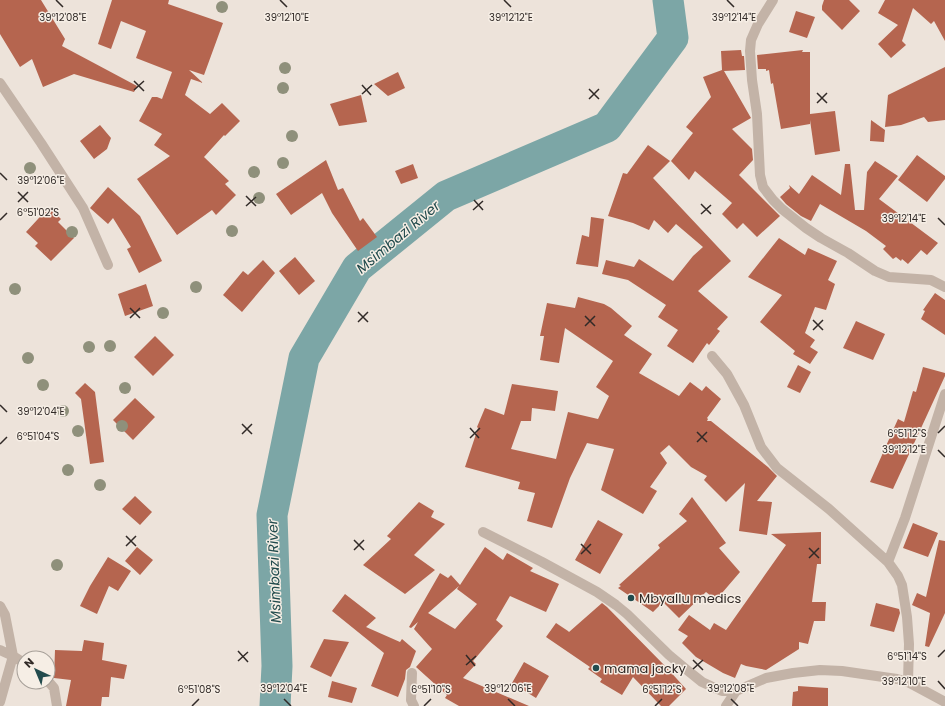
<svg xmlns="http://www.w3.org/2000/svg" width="945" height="706" font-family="Poppins,sans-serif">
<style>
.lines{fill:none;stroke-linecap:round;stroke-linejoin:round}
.river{stroke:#7ca6a6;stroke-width:31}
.building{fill:#b5654f;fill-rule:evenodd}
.minor{stroke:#c3b3a7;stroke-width:10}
.tree{fill:#8f907b}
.ticks{fill:none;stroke:#312a27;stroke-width:1.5}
.poi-dot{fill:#224b4d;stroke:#f6eee5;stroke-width:1.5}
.labels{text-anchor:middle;stroke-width:3;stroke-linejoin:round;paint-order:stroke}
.poi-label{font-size:13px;fill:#312a27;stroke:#f6eee5;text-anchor:start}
.water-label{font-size:14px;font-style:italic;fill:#224b4d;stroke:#f6eee5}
.ticks-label{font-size:10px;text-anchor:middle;fill:#312a27;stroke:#f6eee5;stroke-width:3;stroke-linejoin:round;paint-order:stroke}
</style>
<rect width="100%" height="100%" fill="#ede3da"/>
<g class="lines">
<path class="river" d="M 275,706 L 277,666 L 272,515 L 304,358 L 357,268 L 446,196 L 607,127 L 673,38 L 668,0"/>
</g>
<path class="building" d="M 0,0 L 41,0 L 65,39 L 62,46 L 137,86 L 134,92 L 74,74 L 43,87 L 32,59 L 20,67 L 0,34 Z
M 112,0 L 169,0 L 168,4 L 223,23 L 204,75 L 189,70 L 203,83 L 191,79 L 185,95 L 210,114 L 222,103 L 240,121 L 225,136 L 224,135 L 204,157 L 229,181 L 225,184 L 236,195 L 216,215 L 212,210 L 177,235 L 137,179 L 170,156 L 154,145 L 162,134 L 139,121 L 152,97 L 157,97 L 162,99 L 172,72 L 136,58 L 146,31 L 121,21 L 111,49 L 98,44 Z
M 824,0 L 849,0 L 860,11 L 842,30 L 822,10 L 822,6 Z
M 885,0 L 945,0 L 945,41 L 934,21 L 931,24 L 913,8 L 902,41 L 906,45 L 891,58 L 878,44 L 898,25 L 878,13 Z
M 796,11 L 815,17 L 807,38 L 789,32 Z
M 741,50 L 742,56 L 744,56 L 745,70 L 724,71 L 751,118 L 732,129 L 752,149 L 753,160 L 739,175 L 780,216 L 757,237 L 743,223 L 737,229 L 722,214 L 732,203 L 695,171 L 689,180 L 671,161 L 693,133 L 686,127 L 711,97 L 703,77 L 722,70 L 721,51 Z
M 803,50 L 802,52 L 810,52 L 810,114 L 835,111 L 840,151 L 815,155 L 810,120 L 810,124 L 781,129 L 773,83 L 771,84 L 769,70 L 766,71 L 766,69 L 758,69 L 757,55 Z
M 945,67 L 945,120 L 928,122 L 924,117 L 901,125 L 885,127 L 888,95 Z
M 398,72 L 405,88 L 388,96 L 374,84 Z
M 361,95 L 367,122 L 339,126 L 330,104 Z
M 871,120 L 885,130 L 884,142 L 870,141 Z
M 100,125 L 111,138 L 107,149 L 94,159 L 80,141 Z
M 648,145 L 670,161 L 653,178 L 731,261 L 698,291 L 728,317 L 717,329 L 720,331 L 709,345 L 707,343 L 693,363 L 667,346 L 678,330 L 658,317 L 666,305 L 628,280 L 602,274 L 606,260 L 634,267 L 639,259 L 673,281 L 693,256 L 703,247 L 676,224 L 668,233 L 654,220 L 649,230 L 633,223 L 608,216 L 623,173 L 627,174 Z
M 917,155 L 945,176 L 945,179 L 927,202 L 898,180 Z
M 326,160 L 338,190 L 343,188 L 360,221 L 363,218 L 377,237 L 358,251 L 332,213 L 322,193 L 291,215 L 276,194 Z
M 875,161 L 898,176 L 879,199 L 938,243 L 927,255 L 921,250 L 908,264 L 902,259 L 901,261 L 896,257 L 893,259 L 883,249 L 886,246 L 866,231 L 820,204 L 811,221 L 801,216 L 786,204 L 780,197 L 790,188 L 789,185 L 799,194 L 812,175 L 841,195 L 845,164 L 850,164 L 855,210 L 864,210 L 867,172 Z
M 413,164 L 418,178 L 401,184 L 395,171 Z
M 108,187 L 140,216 L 162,261 L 139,273 L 127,249 L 131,247 L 113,218 L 108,224 L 90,208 Z
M 49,207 L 61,219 L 58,222 L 74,238 L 51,261 L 35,246 L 38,243 L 26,232 Z
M 591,217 L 604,219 L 598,267 L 576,264 L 582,235 L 589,237 Z
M 779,238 L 805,255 L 808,248 L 837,261 L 828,280 L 835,284 L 826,310 L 815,307 L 805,333 L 815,340 L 810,347 L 818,352 L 810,364 L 793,354 L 795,351 L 760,322 L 782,295 L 748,277 Z
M 295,257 L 315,281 L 299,295 L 279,271 Z
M 263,260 L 275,273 L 242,312 L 223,295 L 243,271 L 248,275 Z
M 146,284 L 153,306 L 125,316 L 118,294 Z
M 935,293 L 945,300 L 945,335 L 921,319 L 925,311 L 923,310 Z
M 578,297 L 604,304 L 611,308 L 632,326 L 624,335 L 652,354 L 639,373 L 679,396 L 690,382 L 702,391 L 706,386 L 721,399 L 707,418 L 708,419 L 707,421 L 711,421 L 768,467 L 777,476 L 757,501 L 772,502 L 767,535 L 739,531 L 745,483 L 726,502 L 704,480 L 707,476 L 691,467 L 669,445 L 660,453 L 667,463 L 650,487 L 657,491 L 643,514 L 601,490 L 614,449 L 587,443 L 570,478 L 552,528 L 527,521 L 535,493 L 518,489 L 520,482 L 465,467 L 478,428 L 477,427 L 485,408 L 504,415 L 512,384 L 558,391 L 555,411 L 532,408 L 531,421 L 521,421 L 511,449 L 556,459 L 568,412 L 598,419 L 609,396 L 596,387 L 613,361 L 565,328 L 559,363 L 540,360 L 544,336 L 540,336 L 547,303 L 575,308 Z
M 856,321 L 885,334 L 873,360 L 843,348 Z
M 155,336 L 174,355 L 153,376 L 134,357 Z
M 798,365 L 811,372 L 800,393 L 787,387 Z
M 923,367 L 945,373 L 945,376 L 893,489 L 870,482 L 898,419 L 904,422 L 913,391 L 916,392 Z
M 85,383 L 95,392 L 104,462 L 90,464 L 81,399 L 75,393 Z
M 135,398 L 155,417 L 133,440 L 113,420 Z
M 135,496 L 152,512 L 140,525 L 122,509 Z
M 692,497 L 726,543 L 719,548 L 740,572 L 716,600 L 706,592 L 679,618 L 663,602 L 653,612 L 618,588 L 621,586 L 619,585 L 660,548 L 658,545 L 687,521 L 679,514 Z
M 419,502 L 434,511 L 431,517 L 445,524 L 414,555 L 435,570 L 405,594 L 363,565 L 391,539 L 387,536 Z
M 598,520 L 623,534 L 600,574 L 575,560 Z
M 913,523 L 938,533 L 928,557 L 903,548 Z
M 821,532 L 821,564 L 817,564 L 812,602 L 826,602 L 825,621 L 814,621 L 808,644 L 799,642 L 799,649 L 766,670 L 746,666 L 741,664 L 735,678 L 723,673 L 696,657 L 682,643 L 688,636 L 678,630 L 689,615 L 710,630 L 714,623 L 726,630 L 786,545 L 771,534 Z
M 939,540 L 945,541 L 945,613 L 929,647 L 925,646 L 930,613 L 912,605 L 917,593 L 926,597 Z
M 137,547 L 153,560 L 140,575 L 125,561 Z
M 485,547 L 503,560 L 507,553 L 533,568 L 530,571 L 559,584 L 546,612 L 510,596 L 496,620 L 503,626 L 473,661 L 476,664 L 463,678 L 529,706 L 459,706 L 445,698 L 447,695 L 416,667 L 432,649 L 414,629 L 418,622 L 411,628 L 409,627 L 440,573 L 448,578 L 451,575 L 460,585 ZM 459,586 L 457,589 L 477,604 L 455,629 L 428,613 Z
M 108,557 L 131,571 L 118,591 L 109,586 L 97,614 L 80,606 L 90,586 Z
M 345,594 L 376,618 L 366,627 L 400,642 L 402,639 L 416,651 L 410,667 L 406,670 L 405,679 L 398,697 L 371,686 L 384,653 L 332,611 Z
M 602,603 L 607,607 L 667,668 L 686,689 L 669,706 L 661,706 L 633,677 L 622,695 L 600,682 L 602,679 L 588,669 L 590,667 L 546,637 L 556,623 L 568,631 L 567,632 L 568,631 L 569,632 Z
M 876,603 L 899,609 L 900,613 L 894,632 L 870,626 Z
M 324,639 L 349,642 L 331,677 L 310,667 Z
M 84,640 L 104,643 L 102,660 L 127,665 L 124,679 L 111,677 L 109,697 L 102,697 L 101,706 L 66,706 L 71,680 L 54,678 L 55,650 L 82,651 Z
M 524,662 L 549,676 L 536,698 L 512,683 Z
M 332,681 L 357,688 L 352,703 L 328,697 Z
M 798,686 L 812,687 L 828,688 L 828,706 L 792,706 L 793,692 L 798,691 Z"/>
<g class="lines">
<path class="minor" d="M 773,0 L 758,24 L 751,40 L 750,51 L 752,80 L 757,114 L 760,175 L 763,187 L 773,200 L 782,209 L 806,228 L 821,238 L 848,253 L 875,271 L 889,277 L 931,280 L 945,287
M 0,83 L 41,143 L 83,208 L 108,265
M 712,356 L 727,374 L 744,405 L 761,447 L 777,468 L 829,509 L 888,562 L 898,576 L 902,585 L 907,617 L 909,644 L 908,682
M 483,532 L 542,562 L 597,592 L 616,605 L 627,614 L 669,655 L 687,670 L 702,682 L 715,688 L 722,691 L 736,691 L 766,678 L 793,673 L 820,670 L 842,671 L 897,679 L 908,682 L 945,702
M 888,562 L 905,518 L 945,394
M 0,606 L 5,615 L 13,656 L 0,702
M 0,650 L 13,656 L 24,663
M 412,673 L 411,700 L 414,706
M 48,681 L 54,688 L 57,706
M 726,706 L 736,691"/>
</g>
<g class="tree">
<circle cx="222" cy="7" r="6"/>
<circle cx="285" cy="68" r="6"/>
<circle cx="283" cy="88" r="6"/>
<circle cx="292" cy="136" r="6"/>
<circle cx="283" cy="163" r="6"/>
<circle cx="30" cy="168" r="6"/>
<circle cx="254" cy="172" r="6"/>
<circle cx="259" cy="198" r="6"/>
<circle cx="232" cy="231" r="6"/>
<circle cx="72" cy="232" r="6"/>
<circle cx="196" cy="287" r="6"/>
<circle cx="15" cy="289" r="6"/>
<circle cx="163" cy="313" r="6"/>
<circle cx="110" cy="346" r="6"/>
<circle cx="89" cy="347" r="6"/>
<circle cx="28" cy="358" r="6"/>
<circle cx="43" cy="385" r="6"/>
<circle cx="125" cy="388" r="6"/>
<circle cx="63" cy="411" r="6"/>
<circle cx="122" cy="426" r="6"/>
<circle cx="78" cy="431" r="6"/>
<circle cx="68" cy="470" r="6"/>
<circle cx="100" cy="485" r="6"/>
<circle cx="57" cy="565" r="6"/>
</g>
<path class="ticks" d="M 56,0 L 63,7M 280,0 L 287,7M 504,0 L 511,7M 727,0 L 734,7M 134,81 L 144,91M 362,85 L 371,95M 589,89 L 599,99M 134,90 L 144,81M 817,93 L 827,103M 362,94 L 372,85M 589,99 L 599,89M 817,103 L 827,93M 0,173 L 7,180M 18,192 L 28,202M 246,196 L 256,206M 474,200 L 483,210M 18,202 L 28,192M 701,204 L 711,214M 246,206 L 256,197M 473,210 L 483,201M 701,214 L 711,205M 938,218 L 945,225M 0,220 L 7,213M 130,308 L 140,318M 358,312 L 368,322M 585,316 L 595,326M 130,318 L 140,308M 813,320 L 823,330M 358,322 L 368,312M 585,326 L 595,316M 813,330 L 823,320M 0,405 L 7,412M 242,424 L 252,434M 470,428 L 479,438M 697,432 L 707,442M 938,433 L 945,426M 242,434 L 252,424M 470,438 L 480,428M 697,442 L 707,432M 0,444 L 7,437M 938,450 L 945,457M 126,536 L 136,546M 354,540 L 364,550M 581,544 L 591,554M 126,546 L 136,536M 809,548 L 819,558M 354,550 L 364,540M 581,554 L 591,544M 809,558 L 819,548M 238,651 L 248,662M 466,655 L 475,666M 938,657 L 945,650M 693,660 L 703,670M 238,661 L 248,652M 466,665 L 476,656M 693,669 L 703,660M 938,681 L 945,689M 284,699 L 291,706M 508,699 L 515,706M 731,699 L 738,706M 192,706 L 199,699M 424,706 L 431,699M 655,706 L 662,699"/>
<g class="poi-dot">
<circle cx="631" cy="598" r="4"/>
<circle cx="596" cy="668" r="4"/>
</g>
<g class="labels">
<g class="poi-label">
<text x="639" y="603">Mbyallu medics</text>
<text x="604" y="673">mama jacky</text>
</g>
<g class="water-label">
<text transform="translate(398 237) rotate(-40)" y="5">Msimbazi River</text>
<text transform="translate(274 571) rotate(-92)" y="5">Msimbazi River</text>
</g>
</g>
<g class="ticks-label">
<text x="63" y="21">39°12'08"E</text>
<text x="287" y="21">39°12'10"E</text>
<text x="511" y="21">39°12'12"E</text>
<text x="734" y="21">39°12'14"E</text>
<text x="41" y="184">39°12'06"E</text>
<text x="38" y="216">6°51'02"S</text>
<text x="904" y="222">39°12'14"E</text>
<text x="41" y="415">39°12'04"E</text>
<text x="907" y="437">6°51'12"S</text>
<text x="38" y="440">6°51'04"S</text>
<text x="904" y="453">39°12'12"E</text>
<text x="907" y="660">6°51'14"S</text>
<text x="904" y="685">39°12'10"E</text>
<text x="284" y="692">39°12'04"E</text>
<text x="508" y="692">39°12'06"E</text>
<text x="731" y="692">39°12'08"E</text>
<text x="199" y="693">6°51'08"S</text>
<text x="431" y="693">6°51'10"S</text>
<text x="662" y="693">6°51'12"S</text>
</g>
<g transform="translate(36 670) rotate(316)"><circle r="19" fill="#f6eee5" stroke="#a7a099"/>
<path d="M0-3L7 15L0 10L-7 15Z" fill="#224b4d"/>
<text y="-6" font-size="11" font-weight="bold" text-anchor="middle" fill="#312a27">N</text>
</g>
</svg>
